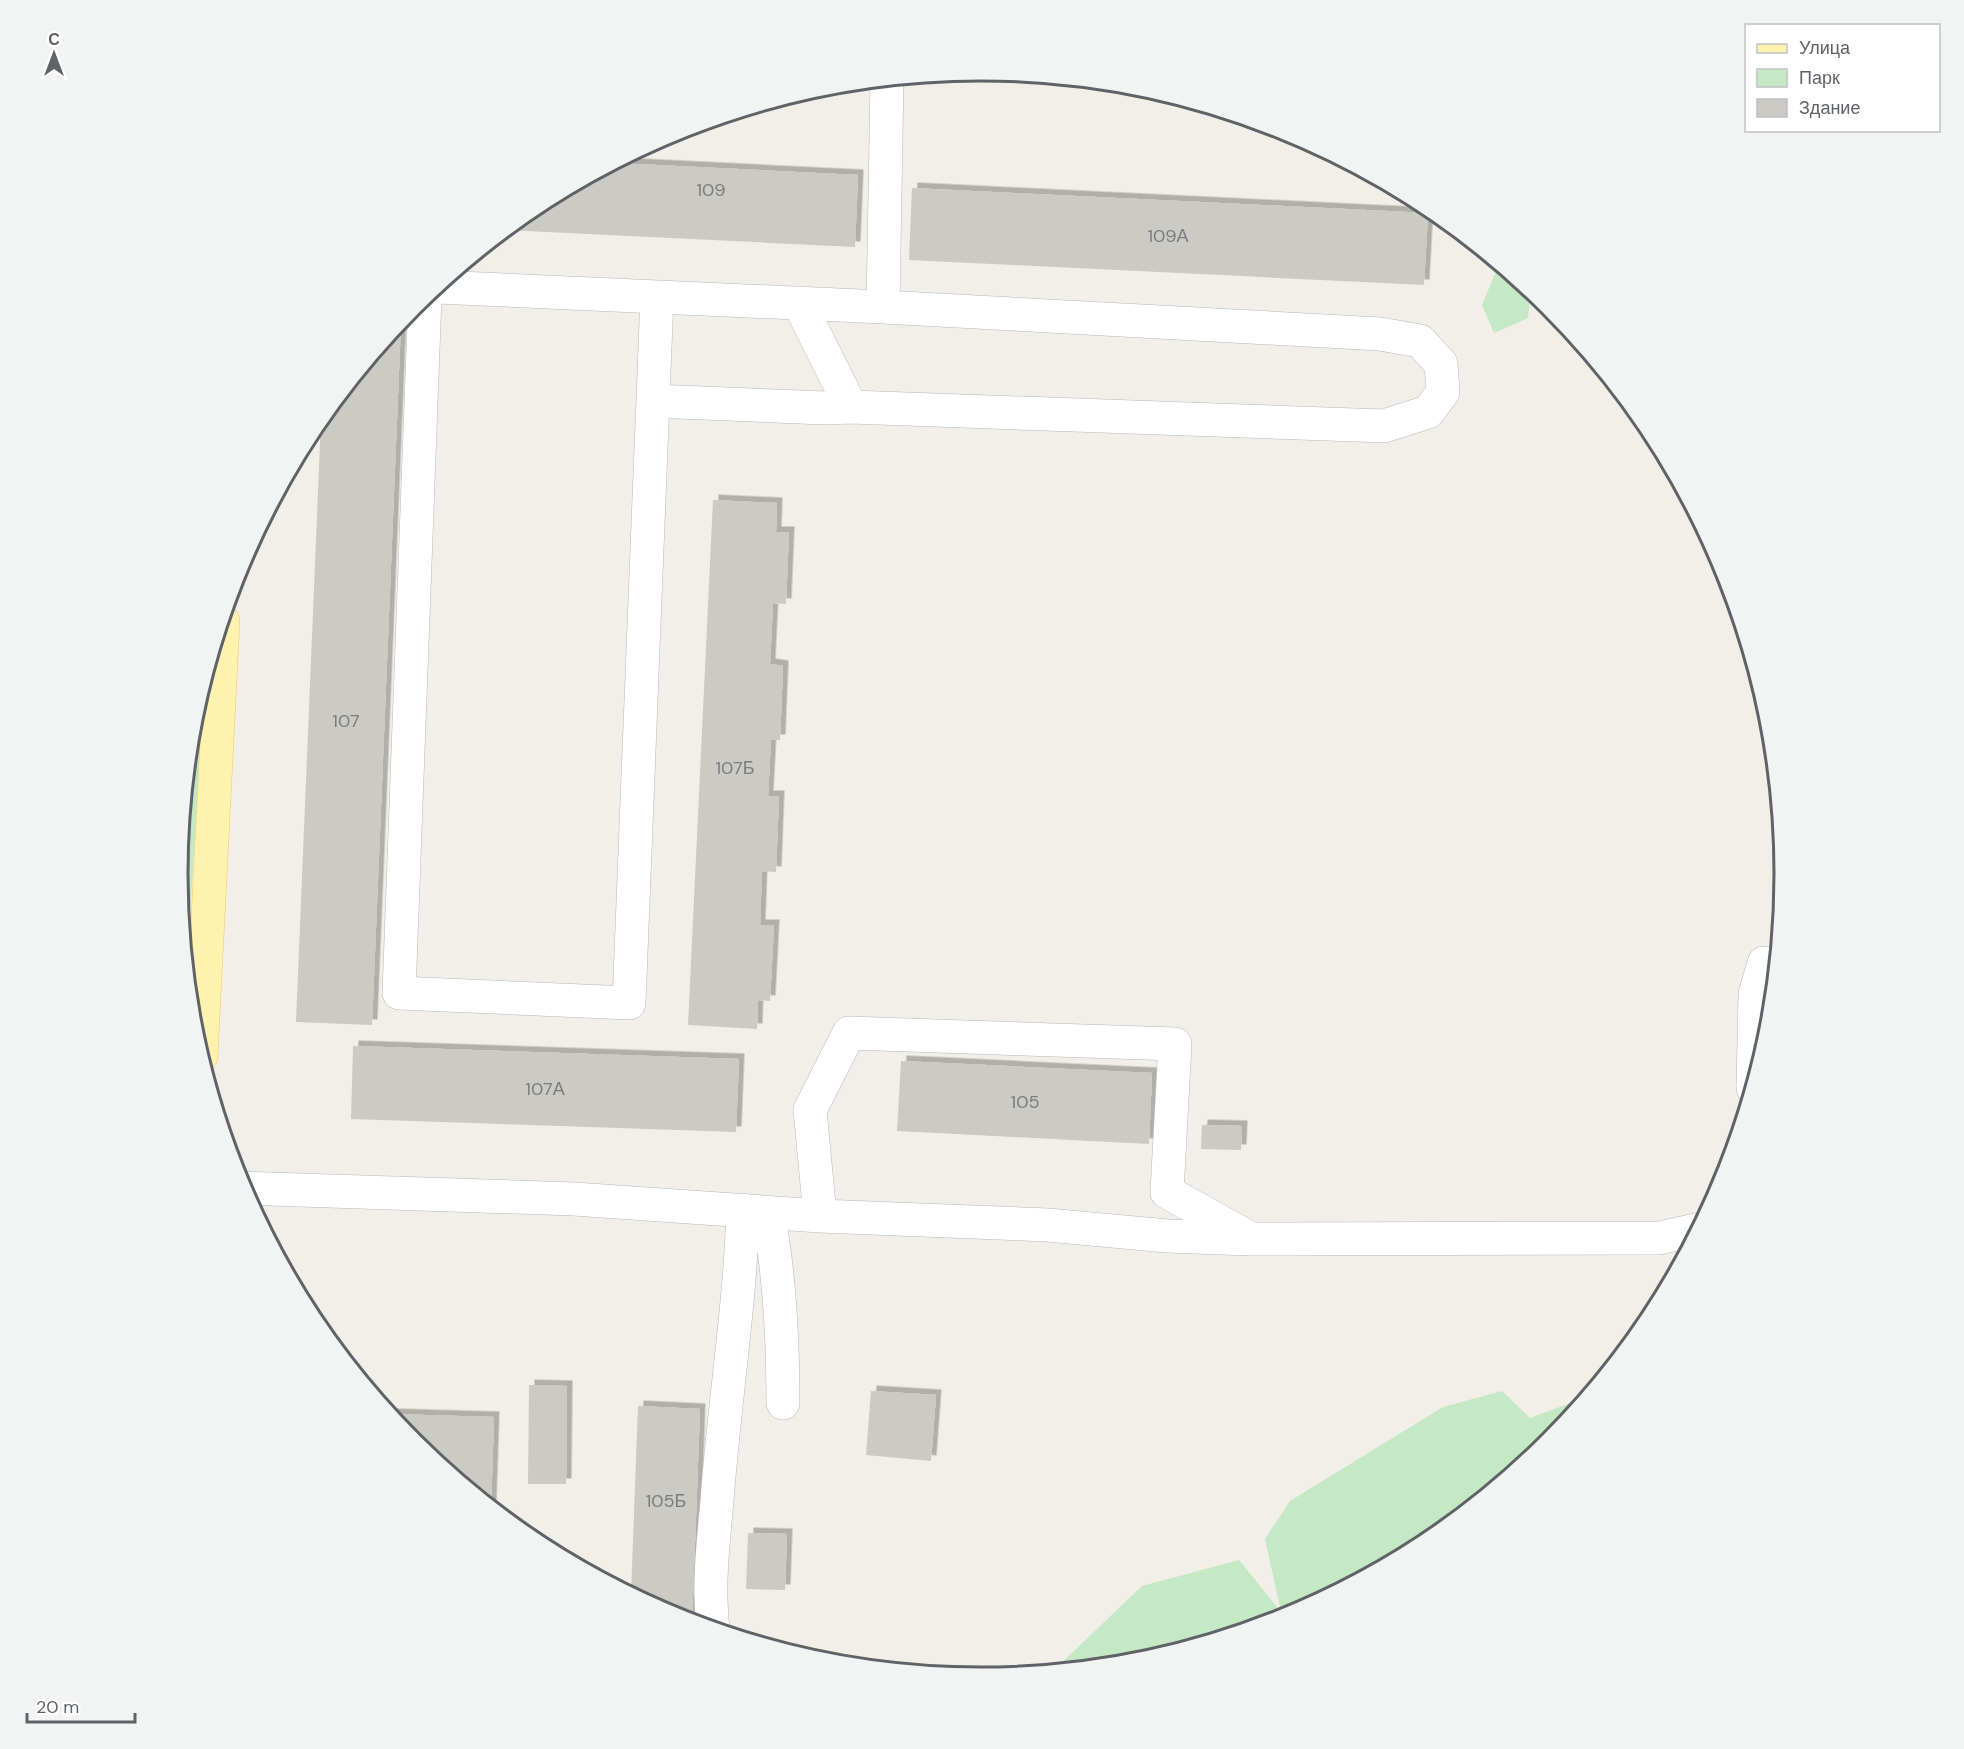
<svg xmlns="http://www.w3.org/2000/svg" width="1964" height="1749" font-family="'DM Sans',sans-serif">
<style>
.green{fill:#c5e8c5}
.building{fill:#cccac5;filter:url(#shadow)}
.lines{fill:none;stroke-linecap:round;stroke-linejoin:round}
.minor-casing{stroke:#b5b8bc;stroke-width:34}
.major-casing{stroke:#f2c960;stroke-width:34}
.minor{stroke:#fff;stroke-width:33}
.major{stroke:#fff2af;stroke-width:33}
.labels{text-anchor:middle;stroke-width:4.5;stroke-linejoin:round;paint-order:stroke}
.number-label{font-size:18px;fill:#7a7d7f}
.rim{fill:none;stroke:#5f6368;stroke-width:3}
</style>
<defs>
<filter id="shadow"><feDropShadow dx="5.5" dy="-5.5" stdDeviation="0" flood-color="#0004"/></filter>
</defs>
<rect width="100%" height="100%" fill="#f1efe8"/>
<path class="green" d="M 1499,264 L 1531,290 L 1528,318 L 1494,333 L 1482,305 Z
M 204,682 L 187,971 L 178,874 L 194,717 Z
M 1502,1391 L 1530,1418 L 1589,1396 L 1550,1443 L 1428,1543 L 1289,1617 L 1139,1663 L 1052,1672 L 1142,1586 L 1239,1560 L 1281,1612 L 1265,1539 L 1290,1501 L 1443,1407 Z"/>
<path class="building" d="M 615,163 L 858,175 L 855,247 L 506,230 L 536,206 Z
M 912,188 L 1428,213 L 1424,285 L 909,260 Z
M 401,322 L 372,1025 L 296,1022 L 321,419 Z
M 713,500 L 777,503 L 776,532 L 789,532 L 786,604 L 773,603 L 770,664 L 783,666 L 780,740 L 771,740 L 768,796 L 779,796 L 776,872 L 762,871 L 760,925 L 774,925 L 770,1001 L 758,1000 L 757,1029 L 688,1025 Z
M 353,1046 L 739,1059 L 736,1132 L 351,1119 Z
M 901,1061 L 1152,1073 L 1149,1144 L 897,1131 Z
M 1202,1125 L 1242,1126 L 1241,1150 L 1201,1149 Z
M 529,1385 L 567,1386 L 566,1484 L 528,1484 Z
M 871,1391 L 936,1395 L 931,1461 L 866,1455 Z
M 638,1406 L 700,1409 L 692,1623 L 674,1617 L 631,1594 Z
M 390,1414 L 494,1417 L 491,1507 L 413,1443 Z
M 748,1533 L 787,1534 L 785,1590 L 746,1589 Z"/>
<g class="lines">
<defs>
<path id="minor" d="M 437,287 L 883,307 L 1380,334 L 1420,341 L 1441,364 L 1443,392 L 1428,412 L 1384,426 L 851,407 L 799,303
M 425,296 L 399,993 L 629,1003 L 657,297
M 883,307 L 887,80
M 653,401 L 825,408 L 851,407
M 1753,1088 L 1755,994 L 1764,963
M 242,1188 L 574,1199 L 820,1216 L 1048,1225 L 1167,1236 L 1250,1239 L 1659,1238 L 1700,1229
M 768,1212 C 780,1276 783,1338 783,1403
M 820,1216 L 810,1110 L 849,1033 L 1175,1044 L 1167,1192 L 1246,1236
M 713,1629 C 708,1586 713,1544 717,1501 C 724,1404 740,1308 743,1210"/>
<path id="major" d="M 201,1056 L 223,621"/>
</defs>
<use href="#minor" class="minor-casing"/>
<use href="#major" class="major-casing"/>
<use href="#minor" class="minor"/>
<use href="#major" class="major"/>
</g>
<g class="labels">
<g class="number-label">
<text x="711" y="196">109</text>
<text x="1168" y="242">109А</text>
<text x="346" y="727">107</text>
<text x="735" y="774">107Б</text>
<text x="545" y="1095">107А</text>
<text x="1025" y="1108">105</text>
<text x="666" y="1507">105Б</text>
</g>
</g>
<path d="M0 0H1964V1749H0ZM188 874a793 793 0 1 1 1586 0a793 793 0 1 1-1586 0Z" fill="#f2f3f3" fill-rule="evenodd"/>
<path class="rim" d="M188 874a793 793 0 1 1 1586 0a793 793 0 1 1-1586 0Z"/>
<rect x="1745" y="24" width="195" height="108" fill="#ffffff" stroke="#bfc1c3" stroke-width="1.5"/>
<rect x="1757" y="44" width="30" height="9" fill="#fff2af" stroke="#bfc1c3" stroke-width="1.5"/>
<text x="1799" y="54" font-size="18" fill="#5f6368">Улица</text>
<rect x="1757" y="69" width="30" height="18" fill="#c5e8c5" stroke="#bfc1c3" stroke-width="1.5"/>
<text x="1799" y="84" font-size="18" fill="#5f6368">Парк</text>
<rect x="1757" y="99" width="30" height="18" fill="#cccac5" stroke="#bfc1c3" stroke-width="1.5"/>
<text x="1799" y="114" font-size="18" fill="#5f6368">Здание</text>
<g transform="translate(54 54)" stroke="#ffffff" stroke-width="4.5" paint-order="stroke">
<path d="M0-4.5L10 22L0 15L-10 22Z" fill="#5f6368"/>
<text y="-9" font-size="16" font-weight="bold" text-anchor="middle" fill="#5f6368">С</text>
</g>
<path d="M27 1713v9h108v-9" fill="none" stroke="#5f6368" stroke-width="3"/>
<text x="36" y="1713" font-size="18" fill="#5f6368" stroke="#ffffff" stroke-width="4.5" paint-order="stroke">20 m</text>
</svg>
